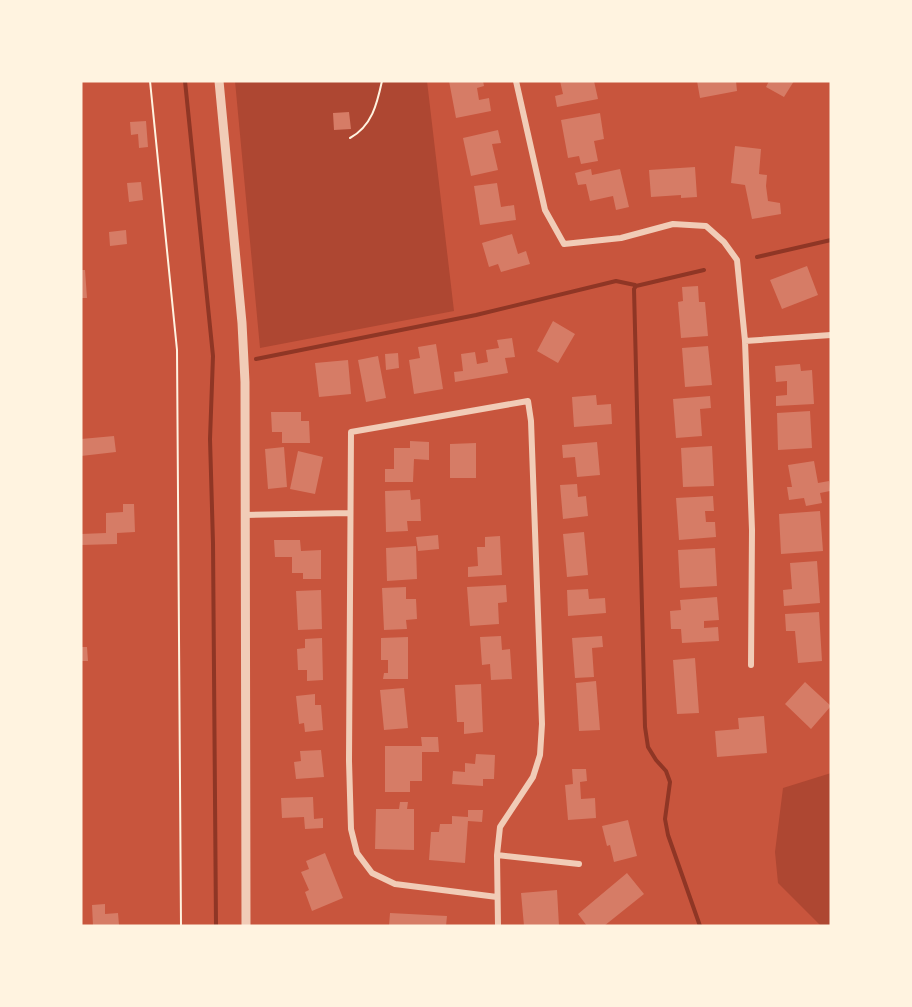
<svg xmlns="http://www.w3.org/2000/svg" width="912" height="1007" font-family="Roboto,sans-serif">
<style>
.green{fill:#ae4732}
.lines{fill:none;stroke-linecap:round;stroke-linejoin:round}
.stream{stroke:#8f3625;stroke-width:4}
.building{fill:#d67c66}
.path{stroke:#fff3e0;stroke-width:2}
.minor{stroke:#f1ccb7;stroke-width:6}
.tertiary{stroke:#f1ccb7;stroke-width:9}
</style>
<rect width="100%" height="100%" fill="#c8553d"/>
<path class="green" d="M 235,81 L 427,81 L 454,311 L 260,348 Z
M 831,773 L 831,926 L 821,926 L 778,883 L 775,852 L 783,788 Z"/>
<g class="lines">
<path class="stream" d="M 185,81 L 213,356 L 210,439 L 213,543 L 216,926
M 757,257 L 831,240
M 256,359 L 476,315 L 616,281 L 635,285
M 700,926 L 668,835 L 665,819 L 670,782 L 666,771 L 656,760 L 648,747 L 645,727 L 634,289 L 636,286 L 704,270"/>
</g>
<path class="building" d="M 449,81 L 483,81 L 484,86 L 477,88 L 479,100 L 489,98 L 491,111 L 456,118 Z
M 560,81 L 594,81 L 598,99 L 557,107 L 555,96 L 563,94 Z
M 697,81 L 736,81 L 737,91 L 700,98 Z
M 769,81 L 794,81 L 784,97 L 766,87 Z
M 349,112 L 351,129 L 334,130 L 333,113 Z
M 600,113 L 604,139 L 594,141 L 598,161 L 581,164 L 579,156 L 568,158 L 561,120 Z
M 146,121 L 148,147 L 139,148 L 138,134 L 131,135 L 130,122 Z
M 498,130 L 501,143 L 492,144 L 498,170 L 471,176 L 463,138 Z
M 735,146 L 761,149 L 759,174 L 767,175 L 766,186 L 768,201 L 780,203 L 781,214 L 752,219 L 745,185 L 731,183 Z
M 695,167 L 697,197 L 681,198 L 681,195 L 651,197 L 649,170 Z
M 591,169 L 592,175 L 620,169 L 629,207 L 616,210 L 613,196 L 590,201 L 586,184 L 578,185 L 575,173 Z
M 141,182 L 143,200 L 129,202 L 127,183 Z
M 497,183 L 501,207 L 514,205 L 516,220 L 480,225 L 474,186 Z
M 126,230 L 127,244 L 110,246 L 109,232 Z
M 512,234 L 518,254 L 526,251 L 530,264 L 501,272 L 498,264 L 489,267 L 482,243 Z
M 807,266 L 818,295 L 782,309 L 770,280 Z
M 81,270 L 85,270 L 87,298 L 81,298 Z
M 698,286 L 699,302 L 705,302 L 708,336 L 681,338 L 678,302 L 683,301 L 682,287 Z
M 553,321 L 575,334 L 558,363 L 537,351 Z
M 512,338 L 515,357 L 505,358 L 508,373 L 455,382 L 454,372 L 463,371 L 461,354 L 475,352 L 477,364 L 488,362 L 486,350 L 499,348 L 497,340 Z
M 436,344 L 443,389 L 414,394 L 409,360 L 420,358 L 418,347 Z
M 708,346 L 712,385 L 685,387 L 682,348 Z
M 398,353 L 399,368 L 386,370 L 385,354 Z
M 378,356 L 386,398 L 366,402 L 358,360 Z
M 348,360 L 351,394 L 319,397 L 315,363 Z
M 800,364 L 801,371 L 812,370 L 814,404 L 776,406 L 776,396 L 787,395 L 787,381 L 776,382 L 775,366 Z
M 596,395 L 597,405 L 611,404 L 612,424 L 574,427 L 572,397 Z
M 710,396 L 711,408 L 700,409 L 702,436 L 676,438 L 673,399 Z
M 810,411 L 812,448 L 778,450 L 777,413 Z
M 271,412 L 301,412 L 301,421 L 309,421 L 310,443 L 282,443 L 282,432 L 272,432 Z
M 114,436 L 116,452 L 81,456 L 81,439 Z
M 410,441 L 429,442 L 429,460 L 414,459 L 413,482 L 385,482 L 385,469 L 394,469 L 394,448 L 410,448 Z
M 597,442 L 600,475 L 577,477 L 575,457 L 563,458 L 562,445 Z
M 476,443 L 476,478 L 450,478 L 450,444 Z
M 712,446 L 714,486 L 683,487 L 681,448 Z
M 284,447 L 287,487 L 268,489 L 265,449 Z
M 298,451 L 323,457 L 315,494 L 290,489 Z
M 814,461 L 818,483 L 829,481 L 830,491 L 820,493 L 822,503 L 806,506 L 804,498 L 789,500 L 787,487 L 792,487 L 788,465 Z
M 577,484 L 578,497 L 586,496 L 588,516 L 563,519 L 560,485 Z
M 410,490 L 411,500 L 420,499 L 421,521 L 407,521 L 408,531 L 386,532 L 385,491 Z
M 713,496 L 714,511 L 705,511 L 706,522 L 715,522 L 716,537 L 679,540 L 676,498 Z
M 123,504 L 134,504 L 135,532 L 117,533 L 117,544 L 81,545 L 81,534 L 106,533 L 106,513 L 123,512 Z
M 820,511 L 823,551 L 781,554 L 779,514 Z
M 584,532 L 588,575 L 567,577 L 563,534 Z
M 438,535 L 439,549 L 418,551 L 416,537 Z
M 500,536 L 502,575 L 468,577 L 468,567 L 478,566 L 477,547 L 485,547 L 485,537 Z
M 274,540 L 300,540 L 301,551 L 321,550 L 321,579 L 303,579 L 303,573 L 292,573 L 292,557 L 275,557 Z
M 416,546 L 417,579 L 387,581 L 386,548 Z
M 715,548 L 717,586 L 680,588 L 678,550 Z
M 817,561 L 820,603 L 784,606 L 783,590 L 792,589 L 790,563 Z
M 506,585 L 507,602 L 498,603 L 499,624 L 470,626 L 467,587 Z
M 406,587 L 406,599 L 416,599 L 417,619 L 406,620 L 407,629 L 384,630 L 382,588 Z
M 588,589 L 589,599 L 605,598 L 606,613 L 568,616 L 567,590 Z
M 321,590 L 322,629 L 298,630 L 296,591 Z
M 717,597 L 719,620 L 704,621 L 704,628 L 718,627 L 719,641 L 682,643 L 681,629 L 671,629 L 670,611 L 681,610 L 680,600 Z
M 819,612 L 822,661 L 798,663 L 795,631 L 786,631 L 785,614 Z
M 501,636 L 502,650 L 510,649 L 512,679 L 491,680 L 490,664 L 482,665 L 480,637 Z
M 602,636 L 603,647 L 592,648 L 594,677 L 575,678 L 572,638 Z
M 408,637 L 408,679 L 383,679 L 384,673 L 388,673 L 388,660 L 381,660 L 381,638 Z
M 322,638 L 323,680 L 307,681 L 307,670 L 298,670 L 297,649 L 305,648 L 305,639 Z
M 81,647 L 87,647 L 88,661 L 81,661 Z
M 695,658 L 699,713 L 677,714 L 673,660 Z
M 596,681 L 600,730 L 579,731 L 576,683 Z
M 805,682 L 831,706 L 811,729 L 785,704 Z
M 481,684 L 483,732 L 464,734 L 464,722 L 457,722 L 455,685 Z
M 404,688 L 408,728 L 384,730 L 380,690 Z
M 315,694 L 315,705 L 321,705 L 323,730 L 305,732 L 304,723 L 299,724 L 296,696 Z
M 764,716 L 767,753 L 717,757 L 715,731 L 739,729 L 738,718 Z
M 421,737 L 438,737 L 439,752 L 422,752 L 422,781 L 410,781 L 410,792 L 385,792 L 385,746 L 422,746 Z
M 321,750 L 324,777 L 296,779 L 294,762 L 301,761 L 300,751 Z
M 476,754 L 495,755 L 494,779 L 483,779 L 483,786 L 452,784 L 453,771 L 465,772 L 465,763 L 475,764 Z
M 572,769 L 586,769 L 587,781 L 580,782 L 581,799 L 595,798 L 596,818 L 568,820 L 565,785 L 573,784 Z
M 313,797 L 314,819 L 323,818 L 323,828 L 305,829 L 304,817 L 282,818 L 281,798 Z
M 400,802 L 408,802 L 407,809 L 414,809 L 414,850 L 375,849 L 376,809 L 399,809 Z
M 468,810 L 483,810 L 482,822 L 468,821 L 465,863 L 429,860 L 431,832 L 439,832 L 440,824 L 452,824 L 452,816 L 468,817 Z
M 628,820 L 637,856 L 614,862 L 610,845 L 607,846 L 602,826 Z
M 325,853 L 343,898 L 312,911 L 305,892 L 309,890 L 301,872 L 309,869 L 306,861 Z
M 627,873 L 644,894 L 604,926 L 587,926 L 578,914 Z
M 557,890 L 559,926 L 524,926 L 521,893 Z
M 105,904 L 105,914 L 118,913 L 119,925 L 93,926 L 92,905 Z
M 390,913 L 447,916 L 446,926 L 389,926 Z"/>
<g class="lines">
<path class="path" d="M 150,81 L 177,350 L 181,926
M 350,138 C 372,126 377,104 382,81"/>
<path class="minor" d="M 516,81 L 545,210 L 564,244 L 621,238 L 673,224 L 706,226 L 724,242 L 737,260 L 745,341 L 752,530 L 751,665
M 745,341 L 831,335
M 245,515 L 350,513
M 497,855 L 579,864
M 497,897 L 395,884 L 372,873 L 357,853 L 351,829 L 349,761 L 351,432 L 528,401 L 531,421 L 542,724 L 540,755 L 533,777 L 500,827 L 497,855 L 498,926"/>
<path class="tertiary" d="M 219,81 L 242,323 L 245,382 L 246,926"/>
</g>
<rect width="912" height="1007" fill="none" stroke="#fff3e0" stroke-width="165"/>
</svg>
